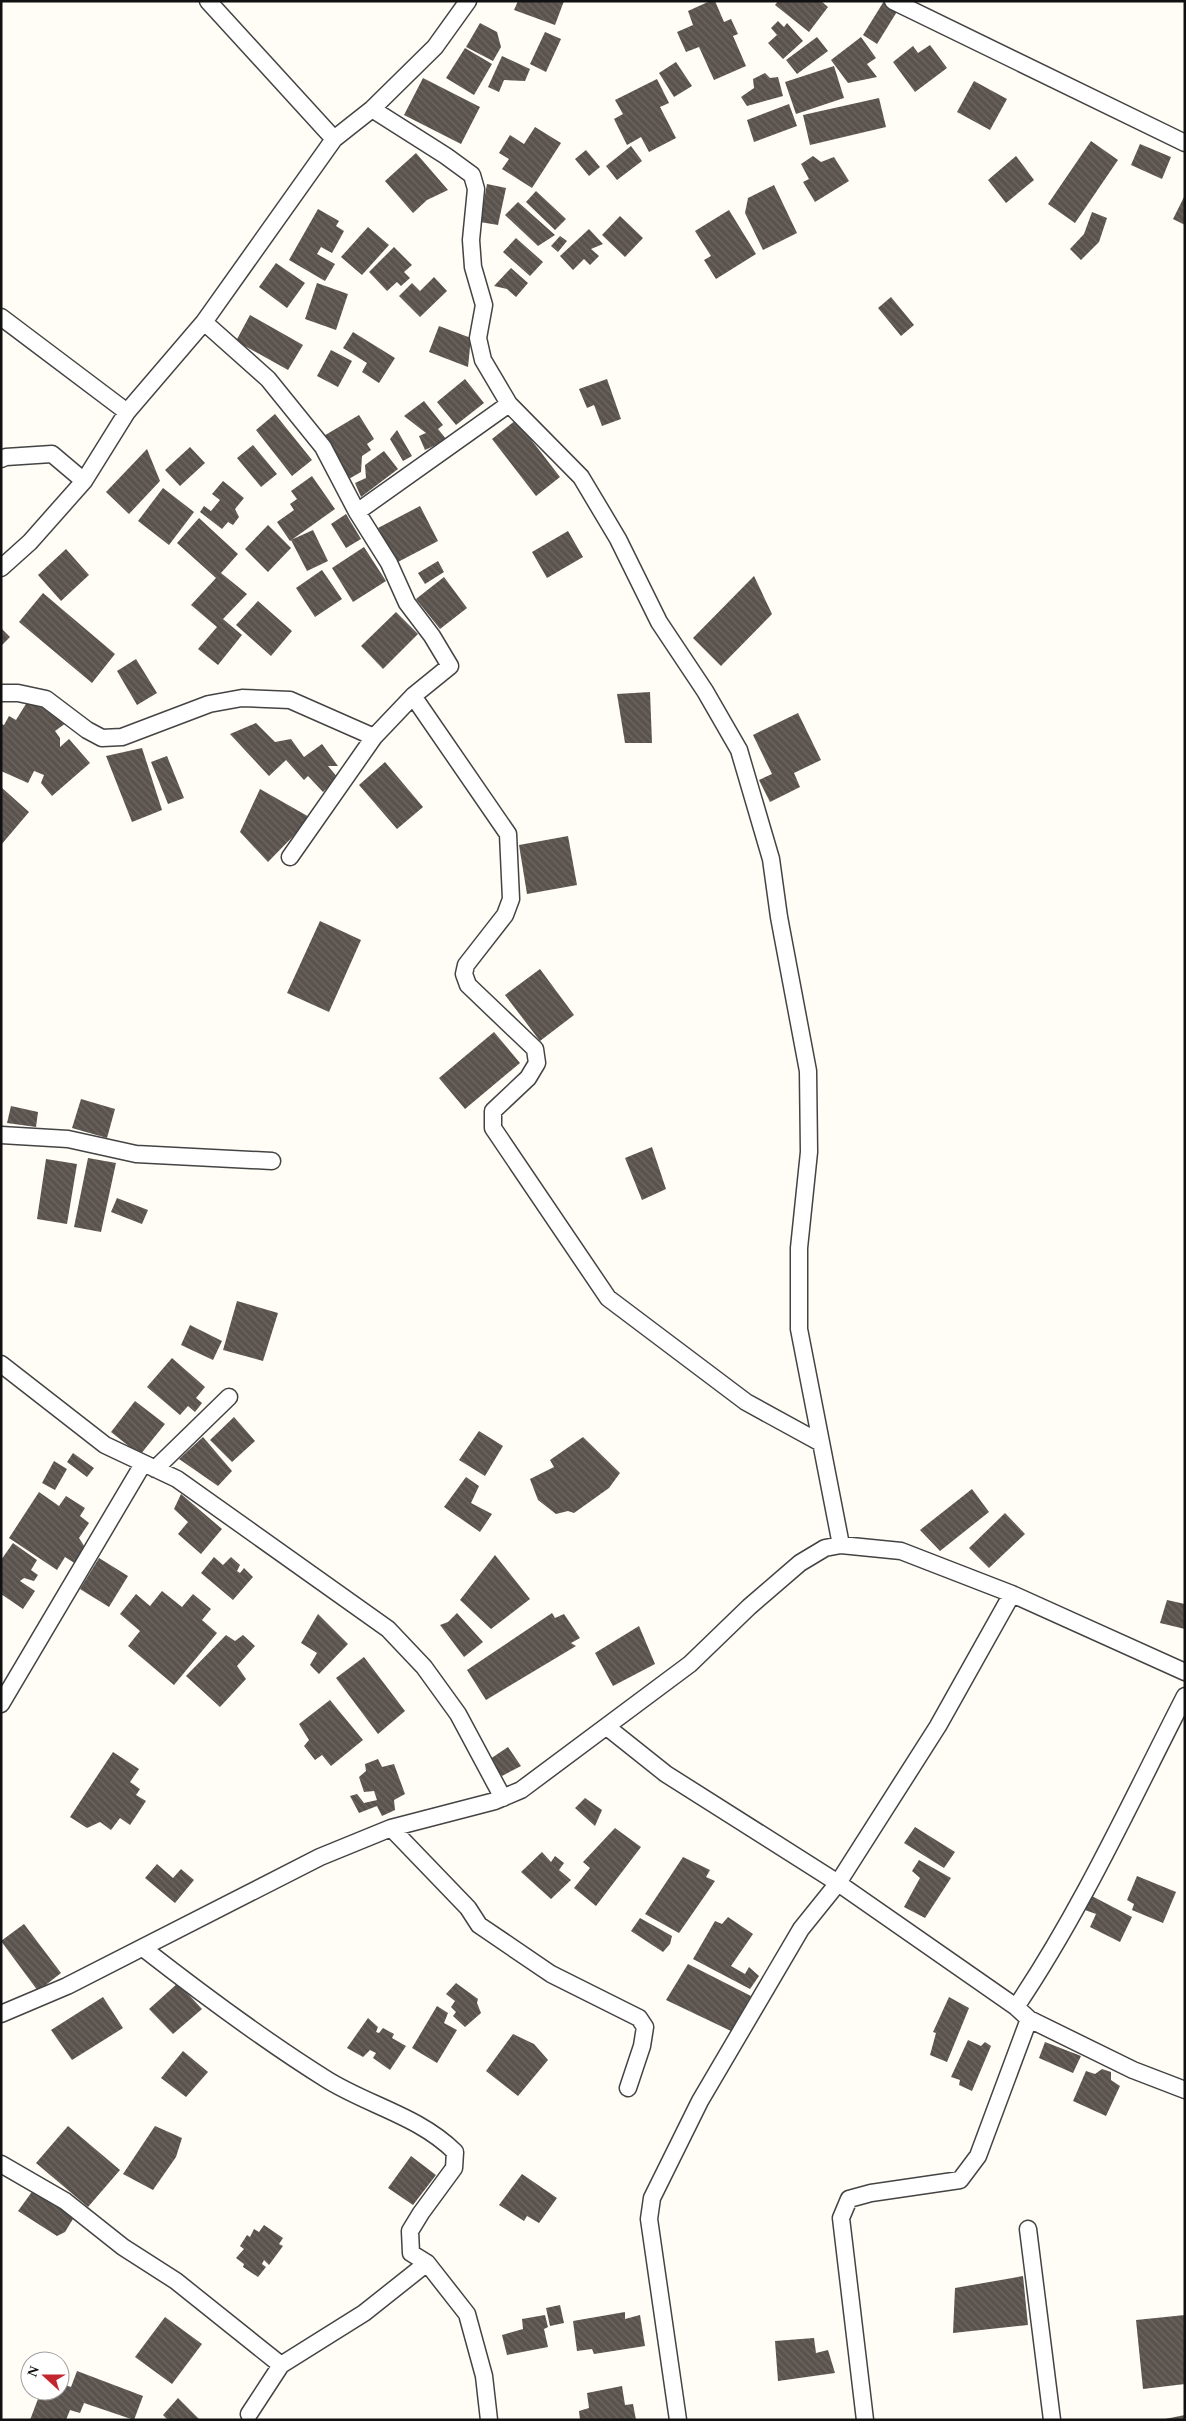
<svg xmlns="http://www.w3.org/2000/svg" width="1186" height="2421" font-family="Georgia,serif">
<style>
.building{fill:url(#building-back-hatch)}
.lines{fill:none;stroke-linecap:round;stroke-linejoin:round}
.minor-casing{stroke:#444;stroke-width:19}
.minor{stroke:#fff;stroke-width:16}
</style>
<defs>
<pattern id="building-back-hatch" width="6" height="6" patternUnits="userSpaceOnUse" patternTransform="scale(1.25)"><rect width="6" height="6" fill="#5a524d"/><path d="M-1 5l2 2M0 0l6 6M5-1l2 2" fill="none" stroke="#6d6662"/></pattern>
</defs>
<rect width="100%" height="100%" fill="#fffdf5"/>
<path class="building" d="M 518,1 L 564,1 L 555,25 L 514,10 Z
M 710,1 L 715,1 L 724,22 L 731,19 L 738,34 L 733,36 L 746,66 L 714,80 L 699,47 L 686,52 L 677,32 L 693,25 L 688,11 Z
M 778,1 L 821,1 L 828,7 L 809,32 L 775,5 Z
M 884,1 L 898,10 L 877,44 L 863,35 Z
M 778,21 L 784,27 L 787,23 L 803,41 L 783,59 L 768,43 L 777,35 L 771,28 Z
M 480,23 L 497,32 L 501,47 L 493,61 L 466,47 Z
M 545,32 L 561,39 L 546,72 L 530,64 Z
M 817,37 L 828,51 L 797,74 L 786,60 Z
M 861,37 L 876,58 L 867,64 L 877,77 L 848,83 L 831,60 Z
M 930,45 L 947,68 L 915,92 L 893,62 L 913,46 L 918,53 Z
M 465,48 L 492,64 L 474,95 L 446,78 Z
M 502,56 L 530,69 L 525,81 L 504,80 L 499,92 L 488,87 Z
M 676,62 L 692,86 L 674,97 L 659,73 Z
M 834,66 L 844,98 L 796,114 L 785,82 Z
M 765,73 L 770,78 L 778,77 L 783,96 L 747,106 L 741,97 L 754,88 L 753,79 Z
M 423,78 L 480,107 L 461,144 L 404,115 Z
M 657,79 L 669,103 L 660,107 L 676,138 L 649,152 L 641,137 L 627,145 L 614,119 L 623,114 L 615,100 Z
M 974,81 L 1007,99 L 990,130 L 957,112 Z
M 879,98 L 886,127 L 810,145 L 803,115 Z
M 789,104 L 797,126 L 754,142 L 747,120 Z
M 535,127 L 561,143 L 532,188 L 502,169 L 509,159 L 499,153 L 510,135 L 524,144 Z
M 1091,141 L 1118,160 L 1075,223 L 1048,204 Z
M 1140,144 L 1171,157 L 1162,179 L 1131,165 Z
M 631,146 L 642,161 L 617,180 L 606,166 Z
M 586,150 L 600,167 L 589,176 L 575,159 Z
M 416,153 L 448,190 L 427,200 L 413,213 L 385,181 Z
M 813,156 L 821,162 L 834,157 L 849,181 L 815,202 L 803,182 L 809,179 L 801,164 Z
M 1016,156 L 1034,180 L 1006,203 L 988,180 Z
M 487,184 L 506,188 L 498,225 L 480,222 Z
M 774,185 L 797,233 L 763,250 L 745,213 L 748,198 Z
M 536,191 L 566,219 L 555,230 L 526,202 Z
M 1185,195 L 1185,225 L 1173,219 Z
M 518,202 L 555,235 L 538,246 L 505,215 Z
M 318,209 L 339,221 L 336,226 L 344,231 L 332,253 L 321,247 L 317,254 L 335,264 L 325,281 L 289,260 Z
M 729,210 L 756,254 L 716,279 L 704,260 L 711,256 L 695,231 Z
M 1092,212 L 1107,218 L 1099,242 L 1081,260 L 1070,249 L 1084,234 Z
M 620,216 L 643,238 L 625,257 L 602,235 Z
M 368,227 L 389,245 L 362,275 L 341,257 Z
M 589,229 L 603,244 L 591,249 L 599,256 L 590,265 L 584,259 L 573,270 L 560,256 Z
M 560,236 L 567,241 L 558,252 L 551,246 Z
M 516,238 L 543,262 L 530,276 L 503,252 Z
M 394,247 L 412,265 L 404,272 L 410,278 L 401,286 L 397,282 L 387,291 L 369,272 Z
M 276,263 L 305,283 L 287,308 L 259,287 Z
M 511,268 L 528,283 L 516,297 L 507,289 L 494,286 Z
M 434,277 L 447,291 L 420,317 L 399,296 L 412,283 L 420,291 Z
M 317,283 L 348,294 L 336,330 L 305,319 Z
M 891,297 L 914,325 L 901,336 L 878,308 Z
M 250,315 L 303,345 L 288,370 L 236,341 Z
M 439,326 L 471,338 L 468,367 L 429,352 Z
M 353,332 L 395,358 L 379,383 L 362,372 L 367,363 L 343,348 Z
M 331,350 L 352,361 L 338,387 L 317,376 Z
M 465,379 L 484,403 L 456,425 L 437,402 Z
M 607,379 L 621,419 L 602,426 L 594,405 L 587,408 L 579,389 Z
M 424,401 L 443,425 L 438,429 L 447,440 L 425,450 L 419,436 L 426,433 L 404,416 Z
M 275,414 L 312,460 L 292,476 L 256,430 Z
M 359,415 L 374,439 L 367,444 L 371,450 L 362,456 L 361,472 L 347,480 L 322,437 Z
M 516,420 L 560,477 L 536,496 L 492,439 Z
M 397,430 L 412,456 L 403,461 L 390,439 Z
M 253,445 L 277,474 L 261,487 L 237,458 Z
M 190,447 L 205,463 L 180,486 L 165,470 Z
M 147,449 L 160,481 L 129,514 L 106,492 Z
M 384,451 L 398,469 L 361,497 L 355,483 L 366,478 L 365,465 Z
M 312,476 L 335,509 L 290,541 L 277,522 L 294,510 L 290,504 L 297,499 L 291,491 Z
M 223,481 L 244,498 L 235,509 L 239,517 L 233,525 L 228,522 L 222,529 L 200,512 L 204,506 L 211,511 L 220,500 L 212,494 Z
M 163,488 L 194,512 L 169,545 L 138,521 Z
M 420,506 L 438,541 L 396,563 L 378,528 Z
M 346,514 L 361,539 L 346,548 L 331,524 Z
M 199,518 L 238,554 L 221,573 L 247,594 L 223,619 L 242,635 L 218,665 L 198,649 L 217,627 L 191,605 L 216,578 L 177,543 Z
M 268,525 L 291,548 L 268,572 L 245,549 Z
M 313,530 L 328,561 L 307,571 L 291,540 Z
M 568,531 L 583,557 L 547,578 L 532,552 Z
M 364,547 L 386,581 L 353,602 L 332,568 Z
M 66,549 L 89,575 L 61,601 L 38,575 Z
M 438,561 L 444,572 L 425,584 L 418,573 Z
M 322,570 L 342,599 L 315,617 L 296,588 Z
M 754,576 L 772,614 L 721,666 L 693,638 Z
M 444,577 L 467,608 L 440,629 L 416,599 Z
M 43,593 L 115,654 L 92,683 L 19,622 Z
M 258,601 L 292,631 L 271,656 L 236,625 Z
M 396,612 L 418,634 L 383,669 L 361,646 Z
M 1,628 L 10,637 L 1,646 Z
M 136,659 L 157,693 L 137,705 L 117,671 Z
M 650,692 L 652,743 L 625,743 L 617,694 Z
M 29,699 L 66,723 L 55,731 L 60,738 L 60,747 L 69,739 L 90,763 L 52,796 L 41,783 L 44,775 L 34,771 L 28,783 L 1,771 L 1,724 L 4,725 L 9,716 L 16,720 Z
M 798,713 L 821,760 L 794,773 L 800,787 L 770,802 L 759,780 L 772,774 L 753,735 Z
M 256,723 L 275,742 L 291,739 L 304,757 L 322,744 L 338,766 L 328,766 L 338,778 L 323,792 L 308,776 L 304,780 L 286,760 L 269,776 L 230,734 Z
M 142,748 L 162,810 L 132,822 L 106,756 Z
M 167,756 L 184,798 L 168,804 L 151,762 Z
M 385,762 L 423,807 L 397,829 L 359,785 Z
M 1,787 L 29,812 L 1,845 Z
M 260,789 L 311,818 L 268,862 L 240,832 Z
M 568,836 L 577,885 L 527,894 L 519,845 Z
M 320,921 L 361,940 L 329,1012 L 287,993 Z
M 540,969 L 574,1015 L 540,1041 L 505,995 Z
M 494,1032 L 520,1063 L 465,1109 L 439,1078 Z
M 81,1099 L 115,1109 L 107,1138 L 72,1128 Z
M 11,1106 L 38,1112 L 36,1127 L 7,1123 Z
M 652,1147 L 666,1189 L 642,1200 L 625,1158 Z
M 88,1158 L 116,1163 L 101,1232 L 74,1227 Z
M 46,1159 L 77,1164 L 67,1224 L 37,1219 Z
M 117,1198 L 148,1210 L 142,1224 L 111,1212 Z
M 237,1301 L 278,1313 L 263,1361 L 223,1350 Z
M 190,1325 L 222,1341 L 213,1360 L 181,1345 Z
M 172,1358 L 205,1387 L 196,1398 L 202,1403 L 195,1412 L 188,1406 L 180,1415 L 147,1387 Z
M 135,1401 L 165,1424 L 140,1455 L 111,1432 Z
M 234,1417 L 255,1441 L 232,1462 L 210,1440 Z
M 479,1431 L 503,1446 L 485,1476 L 459,1460 Z
M 203,1437 L 232,1471 L 218,1486 L 179,1459 Z
M 583,1437 L 620,1473 L 609,1488 L 574,1513 L 568,1511 L 556,1514 L 538,1500 L 530,1479 L 554,1467 L 550,1460 Z
M 73,1453 L 94,1468 L 87,1477 L 67,1462 Z
M 54,1461 L 67,1469 L 55,1490 L 42,1483 Z
M 466,1477 L 479,1486 L 471,1503 L 492,1514 L 480,1532 L 444,1507 Z
M 972,1489 L 989,1512 L 940,1551 L 920,1530 Z
M 39,1492 L 59,1506 L 66,1496 L 85,1508 L 80,1516 L 89,1523 L 79,1538 L 86,1549 L 76,1564 L 65,1557 L 57,1570 L 9,1538 Z
M 181,1494 L 222,1529 L 201,1554 L 178,1534 L 188,1522 L 174,1509 Z
M 1005,1513 L 1025,1534 L 989,1568 L 969,1548 Z
M 13,1543 L 37,1560 L 31,1570 L 38,1575 L 34,1581 L 24,1578 L 20,1581 L 35,1591 L 23,1609 L 1,1594 L 1,1560 Z
M 495,1555 L 530,1599 L 491,1629 L 460,1600 Z
M 214,1557 L 223,1565 L 231,1557 L 240,1565 L 237,1571 L 240,1573 L 244,1568 L 253,1577 L 233,1600 L 201,1573 Z
M 99,1558 L 128,1576 L 109,1607 L 80,1589 Z
M 162,1591 L 182,1607 L 193,1594 L 211,1609 L 202,1620 L 217,1633 L 174,1685 L 128,1646 L 140,1631 L 120,1614 L 136,1594 L 150,1606 Z
M 1167,1600 L 1185,1604 L 1185,1629 L 1160,1623 Z
M 457,1613 L 483,1642 L 464,1657 L 440,1625 L 448,1622 Z
M 552,1613 L 555,1618 L 564,1614 L 580,1638 L 571,1643 L 576,1646 L 486,1700 L 467,1670 Z
M 318,1614 L 348,1644 L 319,1674 L 310,1665 L 317,1653 L 301,1643 Z
M 639,1626 L 655,1664 L 613,1686 L 595,1653 Z
M 226,1635 L 235,1641 L 243,1635 L 255,1646 L 237,1666 L 246,1679 L 220,1707 L 186,1676 Z
M 364,1657 L 405,1711 L 378,1734 L 336,1678 Z
M 330,1700 L 363,1740 L 331,1766 L 322,1755 L 315,1760 L 304,1746 L 309,1740 L 299,1724 Z
M 508,1747 L 521,1766 L 502,1776 L 490,1759 Z
M 113,1752 L 139,1769 L 130,1782 L 140,1789 L 136,1795 L 146,1801 L 130,1825 L 120,1818 L 111,1830 L 100,1822 L 87,1828 L 70,1817 Z
M 378,1759 L 382,1767 L 394,1764 L 405,1794 L 394,1800 L 395,1810 L 382,1816 L 377,1806 L 359,1813 L 350,1796 L 357,1794 L 364,1803 L 377,1800 L 374,1791 L 364,1792 L 359,1777 L 366,1771 L 365,1764 Z
M 585,1798 L 602,1810 L 595,1826 L 575,1808 Z
M 915,1827 L 955,1852 L 944,1868 L 904,1843 Z
M 615,1828 L 641,1847 L 596,1906 L 574,1888 L 590,1868 L 583,1862 Z
M 542,1852 L 551,1862 L 555,1856 L 564,1863 L 559,1870 L 571,1880 L 551,1899 L 521,1872 Z
M 683,1857 L 710,1870 L 706,1877 L 715,1881 L 679,1933 L 645,1914 Z
M 919,1860 L 951,1878 L 925,1918 L 904,1907 L 920,1878 L 912,1871 Z
M 157,1864 L 173,1878 L 181,1869 L 194,1880 L 175,1903 L 145,1878 Z
M 1137,1876 L 1176,1892 L 1163,1923 L 1132,1910 L 1134,1904 L 1127,1900 Z
M 1090,1895 L 1132,1917 L 1120,1942 L 1090,1927 L 1096,1914 L 1085,1910 Z
M 728,1917 L 753,1934 L 731,1966 L 745,1974 L 749,1967 L 759,1976 L 750,1989 L 693,1959 L 715,1921 L 722,1924 Z
M 640,1918 L 672,1936 L 670,1944 L 663,1952 L 631,1931 Z
M 24,1924 L 61,1973 L 38,1991 L 1,1941 Z
M 688,1964 L 751,1996 L 731,2031 L 666,2000 Z
M 178,1983 L 202,2009 L 173,2034 L 149,2009 Z
M 456,1983 L 478,1999 L 477,2003 L 481,2013 L 465,2027 L 453,2016 L 456,2012 L 451,2007 L 455,2001 L 446,1994 Z
M 103,1997 L 123,2028 L 72,2060 L 51,2030 Z
M 949,1997 L 969,2008 L 947,2062 L 930,2055 L 936,2033 L 933,2032 Z
M 437,2006 L 448,2013 L 444,2023 L 457,2030 L 437,2063 L 412,2048 Z
M 368,2018 L 378,2027 L 376,2032 L 379,2033 L 383,2028 L 394,2034 L 392,2038 L 406,2046 L 390,2070 L 373,2058 L 376,2053 L 370,2050 L 363,2057 L 347,2048 Z
M 513,2034 L 534,2044 L 548,2060 L 518,2096 L 486,2071 Z
M 968,2040 L 981,2046 L 985,2042 L 991,2046 L 972,2091 L 959,2085 L 960,2080 L 951,2077 Z
M 1045,2042 L 1081,2056 L 1073,2073 L 1039,2058 Z
M 183,2051 L 208,2072 L 186,2097 L 161,2078 Z
M 1102,2069 L 1111,2072 L 1111,2080 L 1120,2086 L 1106,2116 L 1073,2101 L 1086,2071 L 1095,2074 Z
M 68,2126 L 120,2170 L 88,2207 L 36,2163 Z
M 155,2126 L 182,2138 L 176,2157 L 153,2190 L 123,2174 Z
M 411,2156 L 436,2175 L 413,2205 L 388,2188 Z
M 522,2174 L 557,2198 L 539,2223 L 527,2216 L 524,2221 L 499,2205 Z
M 34,2189 L 76,2214 L 65,2232 L 57,2236 L 18,2211 Z
M 264,2225 L 283,2238 L 279,2244 L 283,2246 L 269,2265 L 264,2260 L 262,2264 L 266,2267 L 258,2277 L 243,2267 L 244,2264 L 236,2258 L 244,2249 L 240,2246 L 247,2235 L 250,2237 L 254,2229 L 259,2232 Z
M 1023,2276 L 1028,2325 L 953,2333 L 955,2288 Z
M 560,2305 L 564,2323 L 550,2326 L 546,2308 Z
M 625,2312 L 625,2319 L 640,2315 L 645,2346 L 594,2354 L 592,2349 L 577,2351 L 573,2321 Z
M 545,2315 L 548,2327 L 544,2329 L 548,2347 L 507,2355 L 502,2335 L 523,2329 L 522,2319 Z
M 1185,2315 L 1185,2384 L 1143,2389 L 1136,2320 Z
M 165,2317 L 202,2344 L 172,2384 L 135,2357 Z
M 814,2338 L 816,2353 L 828,2350 L 835,2373 L 778,2381 L 775,2341 Z
M 77,2371 L 143,2396 L 134,2420 L 84,2403 L 80,2413 L 70,2410 L 66,2420 L 30,2420 L 41,2391 L 60,2391 L 60,2383 L 71,2387 Z
M 622,2386 L 625,2405 L 633,2404 L 636,2420 L 580,2420 L 579,2411 L 589,2408 L 587,2393 Z
M 178,2398 L 200,2420 L 168,2420 L 163,2415 Z
M 1185,2415 L 1185,2420 L 1165,2420 L 1165,2419 Z"/>
<g class="lines">
<defs>
<path id="minor" d="M 208,1 L 334,139
M 893,1 L 1185,143
M 372,109 L 446,156 L 472,175 L 476,189 L 471,240 L 473,267 L 484,305 L 478,338 L 483,360 L 509,404 L 581,477 L 618,539 L 659,622 L 705,691 L 739,750 L 771,859 L 779,917 L 808,1071 L 809,1152 L 799,1248 L 799,1329 L 841,1545
M 1,317 L 127,412
M 204,322 L 268,379 L 323,447 L 357,512 L 389,563 L 407,603 L 432,636 L 450,666 L 413,696 L 374,737 L 290,857
M 1,459 L 6,457 L 52,454 L 84,481
M 357,512 L 509,404
M 1,568 L 30,542 L 84,481 L 127,412 L 204,322 L 334,139 L 372,109 L 435,47 L 468,1
M 1,693 L 18,693 L 46,699 L 87,730 L 102,738 L 122,737 L 209,704 L 242,698 L 290,700 L 374,737
M 413,696 L 508,834 L 511,899 L 505,915 L 466,965 L 464,974 L 468,985 L 535,1049 L 537,1063 L 528,1078 L 493,1111 L 493,1128 L 608,1298 L 746,1402 L 819,1442
M 1,1135 L 68,1139 L 136,1154 L 272,1161
M 1,1364 L 105,1445 L 177,1479 L 388,1629 L 424,1667 L 458,1714 L 503,1798
M 155,1469 L 229,1397
M 1,1704 L 143,1464
M 607,1727 L 666,1774 L 838,1883 L 1016,2007 L 1029,2019 L 1133,2070 L 1185,2090
M 391,1828 L 468,1908 L 479,1925 L 551,1974 L 639,2018 L 645,2027 L 642,2046 L 628,2088
M 143,1948 C 202,1994 262,2039 326,2079 C 367,2105 419,2116 455,2152 L 454,2168 L 421,2213 L 410,2231 L 411,2253 L 427,2263 L 467,2314 L 484,2376 L 489,2420
M 1016,2007 C 1082,1909 1131,1801 1185,1696
M 1,2014 L 67,1986 L 320,1857 L 391,1828 L 495,1801 L 521,1790 L 690,1664 L 749,1607 L 800,1563 L 825,1548 L 841,1545 L 901,1551 L 1012,1594 L 1185,1672
M 1,2164 L 65,2201 L 123,2247 L 176,2281 L 281,2365
M 1028,2229 L 1052,2420
M 249,2414 L 281,2365 L 364,2313 L 427,2263
M 678,2420 L 649,2219 L 652,2198 L 700,2101 L 801,1929 L 838,1883 L 938,1726 L 1012,1594
M 865,2420 L 841,2218 L 849,2199 L 871,2193 L 960,2180 L 978,2156 L 1029,2019"/>
</defs>
<use href="#minor" class="minor-casing"/>
<use href="#minor" class="minor"/>
</g>
<rect width="1186" height="2421" fill="none" stroke="#111111" stroke-width="5"/>
<g transform="translate(45 2376) rotate(291)"><circle r="24" fill="#ffffff" stroke="#a0a0a0"/>
<path d="M0-4L9 19L0 12L-9 19Z" fill="#c4262e"/>
<text y="-8" font-size="14" font-weight="bold" text-anchor="middle" fill="#111111">N</text>
</g>
</svg>
